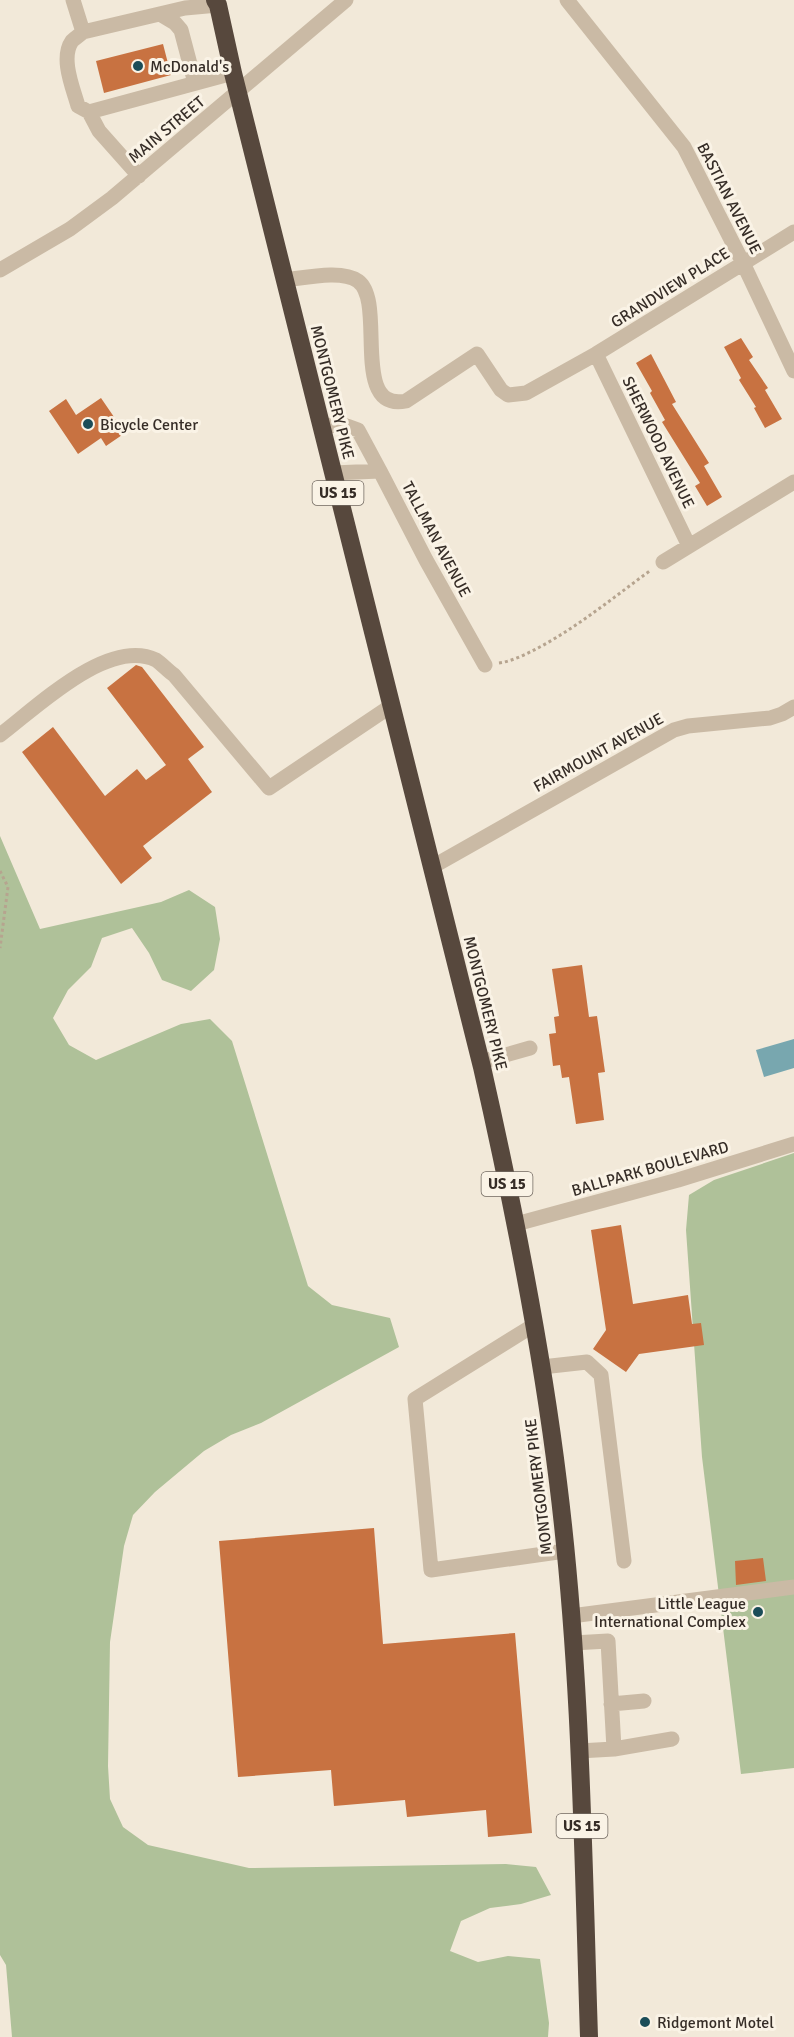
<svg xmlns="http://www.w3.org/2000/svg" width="794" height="2037" font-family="Signika,sans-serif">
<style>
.green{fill:#afc199}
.water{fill:#78a7af}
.building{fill:#c87241}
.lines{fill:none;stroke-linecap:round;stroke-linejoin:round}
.path{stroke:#b6a48f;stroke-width:3;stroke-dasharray:3 3;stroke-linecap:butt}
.minor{stroke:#cabaa5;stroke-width:15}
.highway{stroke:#57483d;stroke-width:18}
.poi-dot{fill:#1b4d58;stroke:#faf3e6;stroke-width:2}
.labels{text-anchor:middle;stroke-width:6;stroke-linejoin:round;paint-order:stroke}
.shield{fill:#faf3e6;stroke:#716860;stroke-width:1.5}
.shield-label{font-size:15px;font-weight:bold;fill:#362d27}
.poi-label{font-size:16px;fill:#362d27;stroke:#faf3e6;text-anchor:start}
.street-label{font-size:16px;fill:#362d27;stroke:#faf3e6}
</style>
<rect width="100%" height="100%" fill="#f2e9d9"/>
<path class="green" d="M 0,836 L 40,929 L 161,902 L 189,890 L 215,907 L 220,939 L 214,970 L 191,991 L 162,980 L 149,953 L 132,928 L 102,938 L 91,967 L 68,990 L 53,1018 L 69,1045 L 96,1060 L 181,1024 L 210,1019 L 232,1041 L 308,1286 L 332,1305 L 390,1318 L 399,1347 L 261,1423 L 231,1435 L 204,1451 L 155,1492 L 133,1515 L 124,1546 L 110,1642 L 108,1766 L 110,1799 L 123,1827 L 148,1845 L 249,1868 L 506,1864 L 536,1867 L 551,1895 L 521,1904 L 490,1908 L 461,1921 L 450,1951 L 478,1962 L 508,1956 L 540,1959 L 549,2023 L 548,2037 L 12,2037 L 6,1965 L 0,1955 Z
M 794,1153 L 794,1768 L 741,1774 L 702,1457 L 686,1230 L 689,1195 L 714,1180 Z"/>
<path class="water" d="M 794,1039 L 794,1068 L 764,1077 L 756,1050 Z"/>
<path class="building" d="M 163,44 L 171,75 L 104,93 L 96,61 Z
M 741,338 L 753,357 L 749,360 L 768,388 L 765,390 L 782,419 L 765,428 L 754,408 L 756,407 L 739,380 L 741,378 L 724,347 Z
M 651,354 L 676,402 L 672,404 L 709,463 L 704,466 L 722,497 L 707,506 L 695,486 L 700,483 L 662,422 L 665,420 L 650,393 L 652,391 L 636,363 Z
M 101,398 L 125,433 L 106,446 L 101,438 L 78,454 L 49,411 L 66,399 L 76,415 Z
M 136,665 L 142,667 L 204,747 L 188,759 L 212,792 L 143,846 L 152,858 L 121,884 L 22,752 L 53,727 L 105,796 L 137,769 L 146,780 L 166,765 L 107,688 Z
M 582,965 L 589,1017 L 597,1016 L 605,1072 L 598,1073 L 604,1120 L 576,1124 L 569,1077 L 562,1078 L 560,1065 L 553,1066 L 549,1034 L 556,1033 L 554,1017 L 559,1016 L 552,969 Z
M 621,1225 L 633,1304 L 688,1295 L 692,1324 L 701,1323 L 704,1345 L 639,1354 L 626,1372 L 593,1349 L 606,1330 L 591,1230 Z
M 374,1528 L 383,1644 L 515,1633 L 532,1833 L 488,1837 L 486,1810 L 407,1817 L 405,1800 L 334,1806 L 331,1770 L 238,1777 L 219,1541 Z
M 763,1558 L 766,1581 L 736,1585 L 735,1561 Z"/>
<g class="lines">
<path class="path" d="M 499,663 C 513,661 526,654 538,648 C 579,626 614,597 651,570
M 0,871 L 8,887 L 0,948"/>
<path class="minor" d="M 73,0 L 83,32
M 567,0 L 684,147 L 743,263 L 794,371
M 218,5 L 185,8 L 83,32 C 80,35 75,38 72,41 C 60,58 73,88 78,106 L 89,112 L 233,73
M 160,14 L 175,23 L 181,30 L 195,83
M 89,112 L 99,131 L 139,176
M 0,270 L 70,229 L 112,198 L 346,0
M 285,280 C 304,278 342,269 358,281 C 387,302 349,412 406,401 L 477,354 L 501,390 L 508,395 L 526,393 L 596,354 L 794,232
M 596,354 L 689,546
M 321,425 L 347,426 L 358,430 L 380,471
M 333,473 L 380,471 L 426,560 L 485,665
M 663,562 L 794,482
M 0,735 C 36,708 108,637 156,660 C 162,664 168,671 174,675 L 269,788 L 391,706
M 432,867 L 674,730 L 688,726 L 770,718 L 782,714 L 794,707
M 481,1062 L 530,1048
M 516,1224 L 678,1180 L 794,1144
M 534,1325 L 415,1399 L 431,1570 L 565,1551
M 542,1367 L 587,1362 L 601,1375 L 624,1561
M 571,1616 L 794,1587
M 573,1643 L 608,1641 L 614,1749 L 579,1751
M 611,1704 L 644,1701
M 614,1749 L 672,1739"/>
<path class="highway" d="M 215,0 L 218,5 L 233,73 L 482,1067 C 513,1204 541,1343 558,1482 C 581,1666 583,1852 589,2037"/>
</g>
<g class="poi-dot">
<circle cx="138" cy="66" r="6"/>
<circle cx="88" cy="424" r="6"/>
<circle cx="758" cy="1612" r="6"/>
<circle cx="645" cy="2022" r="6"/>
</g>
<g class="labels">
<g class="shield">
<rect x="312.5" y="481" width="51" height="24" rx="4.5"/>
<rect x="481.5" y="1172" width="51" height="24" rx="4.5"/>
<rect x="556.5" y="1814" width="51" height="24" rx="4.5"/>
</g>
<g class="shield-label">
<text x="338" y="498">US 15</text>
<text x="507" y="1189">US 15</text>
<text x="582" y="1831">US 15</text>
</g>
<g class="poi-label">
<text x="150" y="72">McDonald's</text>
<text x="100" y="430">Bicycle Center</text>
<text x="746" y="1609" text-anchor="end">Little League<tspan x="746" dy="18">International Complex</tspan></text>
<text x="657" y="2028">Ridgemont Motel</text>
</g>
<g class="street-label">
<text transform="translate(166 129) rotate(-40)" y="6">MAIN STREET</text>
<text transform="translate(730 198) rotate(63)" y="6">BASTIAN AVENUE</text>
<text transform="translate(670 287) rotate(-32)" y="6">GRANDVIEW PLACE</text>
<text transform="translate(333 392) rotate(76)" y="6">MONTGOMERY PIKE</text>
<text transform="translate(659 442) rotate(64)" y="6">SHERWOOD AVENUE</text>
<text transform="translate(437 539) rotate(62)" y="6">TALLMAN AVENUE</text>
<text transform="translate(598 752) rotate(-29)" y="6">FAIRMOUNT AVENUE</text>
<text transform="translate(486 1003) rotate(76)" y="6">MONTGOMERY PIKE</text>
<text transform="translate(650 1168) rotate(-16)" y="6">BALLPARK BOULEVARD</text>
<text transform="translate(538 1487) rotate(-97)" y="6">MONTGOMERY PIKE</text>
</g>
</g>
</svg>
